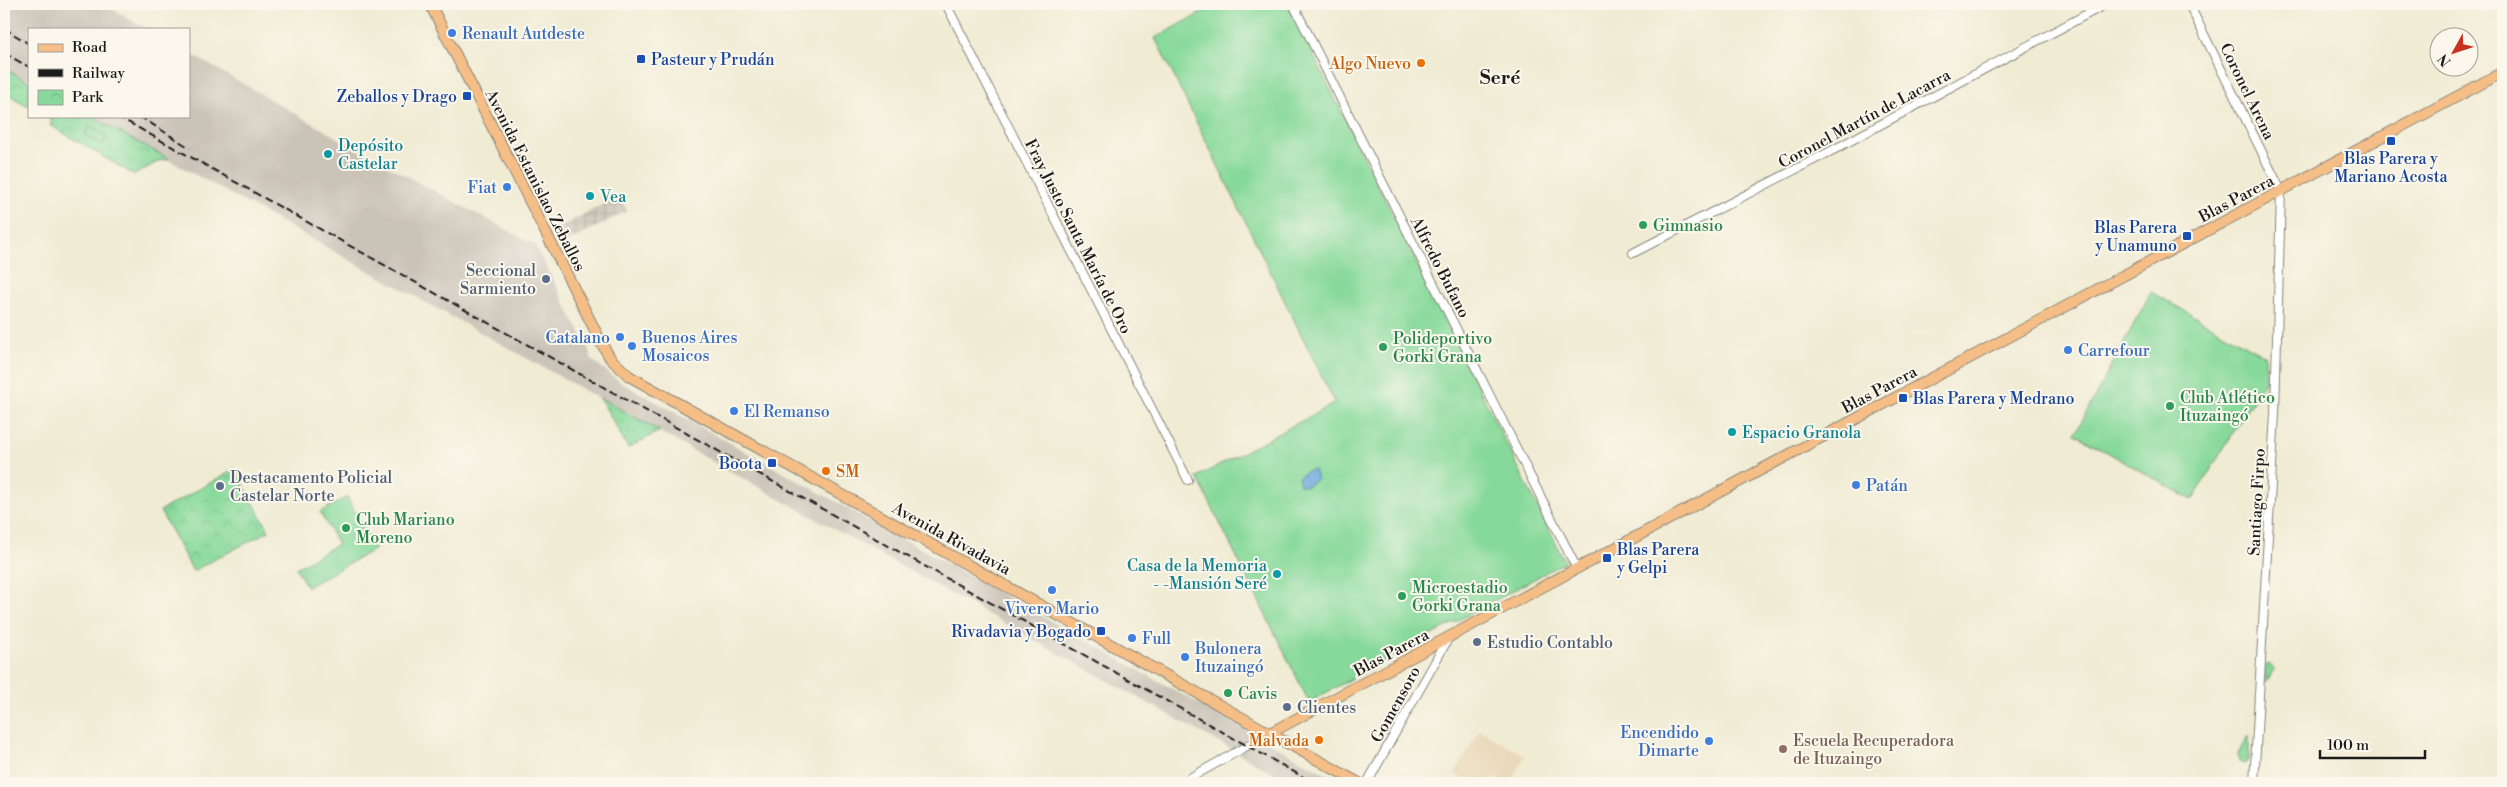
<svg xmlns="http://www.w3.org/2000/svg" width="2507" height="787" font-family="'Libre Bodoni',serif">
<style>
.built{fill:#ead9ba}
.industrial{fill:url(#industrial-grid)}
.railway{fill:#cac3b8}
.grass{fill:url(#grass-dots);stroke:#517a5b}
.park{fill:url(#park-crowns);stroke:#517a5b}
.pitch{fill:#86d99a;stroke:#517a5b}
.water{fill:#6ba9dd;stroke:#44627c}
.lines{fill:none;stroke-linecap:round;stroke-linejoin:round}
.minor-casing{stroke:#868478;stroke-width:10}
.major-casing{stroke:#868478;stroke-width:12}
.minor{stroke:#fff;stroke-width:8}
.major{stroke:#f6be87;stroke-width:10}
.rail{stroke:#1c1c1c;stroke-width:2;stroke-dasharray:8 4;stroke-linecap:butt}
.shop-dot{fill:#3f7fe0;stroke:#fbf7ec;stroke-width:2}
.transit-dot{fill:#1a4fb4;stroke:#fbf7ec;stroke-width:2}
.food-dot{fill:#e8710a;stroke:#fbf7ec;stroke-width:2}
.culture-dot{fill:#0f9aa8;stroke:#fbf7ec;stroke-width:2}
.leisure-dot{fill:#2e9e5b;stroke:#fbf7ec;stroke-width:2}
.service-dot{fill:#5c6f8a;stroke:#fbf7ec;stroke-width:2}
.education-dot{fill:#8d6e63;stroke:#fbf7ec;stroke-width:2}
.labels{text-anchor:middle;stroke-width:4;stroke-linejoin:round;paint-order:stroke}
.shop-label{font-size:16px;fill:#366cbe;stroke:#fbf7ec;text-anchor:start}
.transit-label{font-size:16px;fill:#164399;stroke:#fbf7ec;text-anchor:end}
.food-label{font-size:16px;fill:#c56008;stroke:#fbf7ec;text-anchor:end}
.street-label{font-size:16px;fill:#1c1c1c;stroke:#fbf7ec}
.culture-label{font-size:16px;fill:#0d838f;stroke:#fbf7ec;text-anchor:start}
.leisure-label{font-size:16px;fill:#27864d;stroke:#fbf7ec;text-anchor:start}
.service-label{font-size:16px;fill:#4e5e75;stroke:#fbf7ec;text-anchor:start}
.education-label{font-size:16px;fill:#785e54;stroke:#fbf7ec;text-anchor:start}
.quarter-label{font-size:19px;font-weight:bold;fill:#1c1c1c;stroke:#fbf7ec}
</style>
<defs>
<pattern id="industrial-grid" width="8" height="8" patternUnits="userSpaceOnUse" patternTransform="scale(1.25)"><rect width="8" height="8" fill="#cac3b8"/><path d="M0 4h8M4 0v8" fill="none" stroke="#ada79e"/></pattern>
<pattern id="grass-dots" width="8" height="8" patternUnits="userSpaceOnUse" patternTransform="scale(1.25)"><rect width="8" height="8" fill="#86d99a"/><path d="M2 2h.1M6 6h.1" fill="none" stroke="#73ba84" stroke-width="1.8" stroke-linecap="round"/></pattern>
<pattern id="park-crowns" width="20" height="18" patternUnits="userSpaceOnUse" patternTransform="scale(1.25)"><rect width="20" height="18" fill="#86d99a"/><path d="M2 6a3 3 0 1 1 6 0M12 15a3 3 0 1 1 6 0" fill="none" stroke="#73ba84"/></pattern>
</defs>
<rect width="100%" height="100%" fill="#fbf7ec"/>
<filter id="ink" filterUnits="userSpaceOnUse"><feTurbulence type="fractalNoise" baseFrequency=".02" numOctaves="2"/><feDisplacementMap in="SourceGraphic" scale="10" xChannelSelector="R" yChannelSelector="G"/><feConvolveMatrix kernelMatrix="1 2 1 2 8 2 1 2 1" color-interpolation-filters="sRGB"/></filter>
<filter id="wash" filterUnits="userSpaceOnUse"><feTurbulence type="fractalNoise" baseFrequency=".0096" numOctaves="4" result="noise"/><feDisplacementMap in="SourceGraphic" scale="20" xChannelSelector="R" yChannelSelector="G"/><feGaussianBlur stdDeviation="1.12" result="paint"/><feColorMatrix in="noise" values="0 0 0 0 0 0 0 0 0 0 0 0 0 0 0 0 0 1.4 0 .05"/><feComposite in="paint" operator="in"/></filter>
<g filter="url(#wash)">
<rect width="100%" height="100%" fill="#f0ebd3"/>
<path class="built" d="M 1479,730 L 1525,756 L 1510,783 L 1502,783 L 1492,777 L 1488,783 L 1459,783 L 1462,778 L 1455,774 Z"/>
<path class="industrial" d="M 619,196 L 627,211 L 563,244 L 556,229 Z"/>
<path class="railway" d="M 4,4 L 103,4 L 147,29 L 29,29 L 29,82 L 4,68 Z
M 189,53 L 371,157 L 535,245 L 589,350 L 592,360 L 622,383 L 1342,783 L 1292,783 L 90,116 L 189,116 Z"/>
<path class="grass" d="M 2268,664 L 2274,669 L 2267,681 L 2265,681 L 2265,665 Z"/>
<path class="park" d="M 4,68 L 29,82 L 29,106 C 5,93 4,96 4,68 Z
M 46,116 L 90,116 L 169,159 L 159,161 L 134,175 L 50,125 L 52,120 Z
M 600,398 L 660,431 L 628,448 Z
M 235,469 L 269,531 L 193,571 L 160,511 Z
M 2249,735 L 2249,760 L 2244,764 L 2239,762 L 2238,754 Z"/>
<path class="pitch" d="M 1218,4 L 1288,4 L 1565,562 L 1309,702 L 1197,477 L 1335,403 L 1155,38 Z
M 90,126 L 106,136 L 102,145 L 85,135 Z
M 2151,292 L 2265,356 L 2266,379 L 2192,500 L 2075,434 Z
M 347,497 L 375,549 L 307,587 L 296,568 L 338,544 L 320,512 Z"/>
<path class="water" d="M 1314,470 L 1317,479 L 1307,486 L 1300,485 L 1298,477 L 1307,471 Z"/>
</g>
<g filter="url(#ink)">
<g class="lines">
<defs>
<path id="minor" d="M 946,4 L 1188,480
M 1293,4 L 1577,569
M 2189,4 L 2281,191 L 2275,413 L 2254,783
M 1633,253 L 1835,149 L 2106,4
M 4,778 L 7,783
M 1181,783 L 1270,733
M 1367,783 L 1448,639"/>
<path id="major" d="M 430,4 L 602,344 L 610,358 L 629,376 L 1359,783
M 1270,733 L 2503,72"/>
</defs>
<use href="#minor" class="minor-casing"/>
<use href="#major" class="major-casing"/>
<use href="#minor" class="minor"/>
<use href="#major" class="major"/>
<path class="rail" d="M 4,28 L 29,44
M 4,53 L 29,67
M 117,116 L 1314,783
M 139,116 L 190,148"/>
</g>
</g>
<g class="shop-dot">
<circle cx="452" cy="33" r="5"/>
<circle cx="507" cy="187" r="5"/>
<circle cx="620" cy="337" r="5"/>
<circle cx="632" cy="346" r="5"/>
<circle cx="2068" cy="350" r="5"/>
<circle cx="734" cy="411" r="5"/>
<circle cx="1856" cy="485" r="5"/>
<circle cx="1052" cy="590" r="5"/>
<circle cx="1132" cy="638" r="5"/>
<circle cx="1185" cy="657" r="5"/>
<circle cx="1709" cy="741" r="5"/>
</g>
<g class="transit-dot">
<rect x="636" y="54" width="10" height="10" rx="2.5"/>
<rect x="462" y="91" width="10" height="10" rx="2.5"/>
<rect x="2386" y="136" width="10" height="10" rx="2.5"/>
<rect x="2182" y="231" width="10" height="10" rx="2.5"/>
<rect x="1898" y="393" width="10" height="10" rx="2.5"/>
<rect x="767" y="458" width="10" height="10" rx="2.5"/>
<rect x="1602" y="553" width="10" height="10" rx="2.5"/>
<rect x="1096" y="626" width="10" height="10" rx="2.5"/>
</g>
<g class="food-dot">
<circle cx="1421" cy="63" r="5"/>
<circle cx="826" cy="471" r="5"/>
<circle cx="1319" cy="740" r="5"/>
</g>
<g class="culture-dot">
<circle cx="328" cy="154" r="5"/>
<circle cx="590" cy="196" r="5"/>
<circle cx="1732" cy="432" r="5"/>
<circle cx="1277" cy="574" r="5"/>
</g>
<g class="leisure-dot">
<circle cx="1643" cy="225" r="5"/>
<circle cx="1383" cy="347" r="5"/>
<circle cx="2170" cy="406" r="5"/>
<circle cx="346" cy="528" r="5"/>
<circle cx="1402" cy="596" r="5"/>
<circle cx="1228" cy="693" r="5"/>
</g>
<g class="service-dot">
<circle cx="546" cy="279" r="5"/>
<circle cx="220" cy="486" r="5"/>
<circle cx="1477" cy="642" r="5"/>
<circle cx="1287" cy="707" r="5"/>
</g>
<circle class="education-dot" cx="1783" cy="749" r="5"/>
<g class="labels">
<g class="shop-label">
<text x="462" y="39">Renault Autdeste</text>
<text x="497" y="193" text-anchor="end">Fiat</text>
<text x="610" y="343" text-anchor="end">Catalano</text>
<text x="642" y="343">Buenos Aires<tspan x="642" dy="18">Mosaicos</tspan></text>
<text x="2078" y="356">Carrefour</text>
<text x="744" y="417">El Remanso</text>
<text x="1866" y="491">Patán</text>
<text x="1052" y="614" text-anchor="middle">Vivero Mario</text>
<text x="1142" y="644">Full</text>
<text x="1195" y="654">Bulonera<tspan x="1195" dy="18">Ituzaingó</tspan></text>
<text x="1699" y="738" text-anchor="end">Encendido<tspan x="1699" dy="18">Dimarte</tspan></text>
</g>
<g class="transit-label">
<text x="651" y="65" text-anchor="start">Pasteur y Prudán</text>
<text x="457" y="102">Zeballos y Drago</text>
<text x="2391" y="164" text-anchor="middle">Blas Parera y<tspan x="2391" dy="18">Mariano Acosta</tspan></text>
<text x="2177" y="233">Blas Parera<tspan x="2177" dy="18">y Unamuno</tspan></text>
<text x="1913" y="404" text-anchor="start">Blas Parera y Medrano</text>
<text x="762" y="469">Boota</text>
<text x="1617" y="555" text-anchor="start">Blas Parera<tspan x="1617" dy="18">y Gelpi</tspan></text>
<text x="1091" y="637">Rivadavia y Bogado</text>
</g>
<g class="food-label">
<text x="1411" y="69">Algo Nuevo</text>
<text x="836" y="477" text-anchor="start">SM</text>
<text x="1309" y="746">Malvada</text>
</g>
<g class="street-label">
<text transform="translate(2248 91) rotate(64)" y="6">Coronel Arena</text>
<text transform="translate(1864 118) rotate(-28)" y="6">Coronel Martín de Lacarra</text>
<text transform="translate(536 180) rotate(63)" y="6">Avenida Estanislao Zeballos</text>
<text transform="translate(2236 198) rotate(-28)" y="6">Blas Parera</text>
<text transform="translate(1079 236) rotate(63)" y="6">Fray Justo Santa María de Oro</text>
<text transform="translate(1441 267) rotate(63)" y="6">Alfredo Bufano</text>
<text transform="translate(1879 389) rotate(-28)" y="6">Blas Parera</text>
<text transform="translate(2256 502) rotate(-87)" y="6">Santiago Firpo</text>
<text transform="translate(952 538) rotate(29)" y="6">Avenida Rivadavia</text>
<text transform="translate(1391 652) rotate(-28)" y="6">Blas Parera</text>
<text transform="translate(1395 704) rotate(-61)" y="6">Gomensoro</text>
</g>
<g class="culture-label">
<text x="338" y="151">Depósito<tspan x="338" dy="18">Castelar</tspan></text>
<text x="600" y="202">Vea</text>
<text x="1742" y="438">Espacio Granola</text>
<text x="1267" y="571" text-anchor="end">Casa de la Memoria<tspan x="1267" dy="18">- -Mansión Seré</tspan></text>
</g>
<g class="leisure-label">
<text x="1653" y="231">Gimnasio</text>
<text x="1393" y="344">Polideportivo<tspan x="1393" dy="18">Gorki Grana</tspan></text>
<text x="2180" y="403">Club Atlético<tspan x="2180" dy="18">Ituzaingó</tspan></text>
<text x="356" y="525">Club Mariano<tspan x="356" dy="18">Moreno</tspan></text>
<text x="1412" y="593">Microestadio<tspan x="1412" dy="18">Gorki Grana</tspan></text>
<text x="1238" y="699">Cavis</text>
</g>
<g class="service-label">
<text x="536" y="276" text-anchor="end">Seccional<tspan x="536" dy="18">Sarmiento</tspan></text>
<text x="230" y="483">Destacamento Policial<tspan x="230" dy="18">Castelar Norte</tspan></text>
<text x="1487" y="648">Estudio Contablo</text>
<text x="1297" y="713">Clientes</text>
</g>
<g class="education-label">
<text x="1793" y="746">Escuela Recuperadora<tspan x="1793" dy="18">de Ituzaingo</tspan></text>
</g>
<g class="quarter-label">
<text x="1500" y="84">Seré</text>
</g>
</g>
<rect width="2507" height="787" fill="none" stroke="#fbf7ec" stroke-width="20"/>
<rect x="28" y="28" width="162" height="90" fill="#fbf7ec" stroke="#a29f99"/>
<rect x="38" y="44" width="25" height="8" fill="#f6be87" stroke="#a29f99"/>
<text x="72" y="52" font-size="15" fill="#1c1c1c">Road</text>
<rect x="38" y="69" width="25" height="8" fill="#1c1c1c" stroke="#a29f99"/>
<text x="72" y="78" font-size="15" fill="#1c1c1c">Railway</text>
<rect x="38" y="90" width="25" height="15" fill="url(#park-crowns)" stroke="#a29f99"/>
<text x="72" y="102" font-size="15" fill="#1c1c1c">Park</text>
<g transform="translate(2454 52) rotate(230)"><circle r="24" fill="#fbf7ec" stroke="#a29f99"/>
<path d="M0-4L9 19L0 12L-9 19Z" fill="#c8321e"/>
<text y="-8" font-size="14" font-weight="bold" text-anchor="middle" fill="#1c1c1c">N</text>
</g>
<path d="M2320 750v8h105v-8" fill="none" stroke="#1c1c1c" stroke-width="2.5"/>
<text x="2327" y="750" font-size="15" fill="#1c1c1c" stroke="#fbf7ec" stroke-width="4" paint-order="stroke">100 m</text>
</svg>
